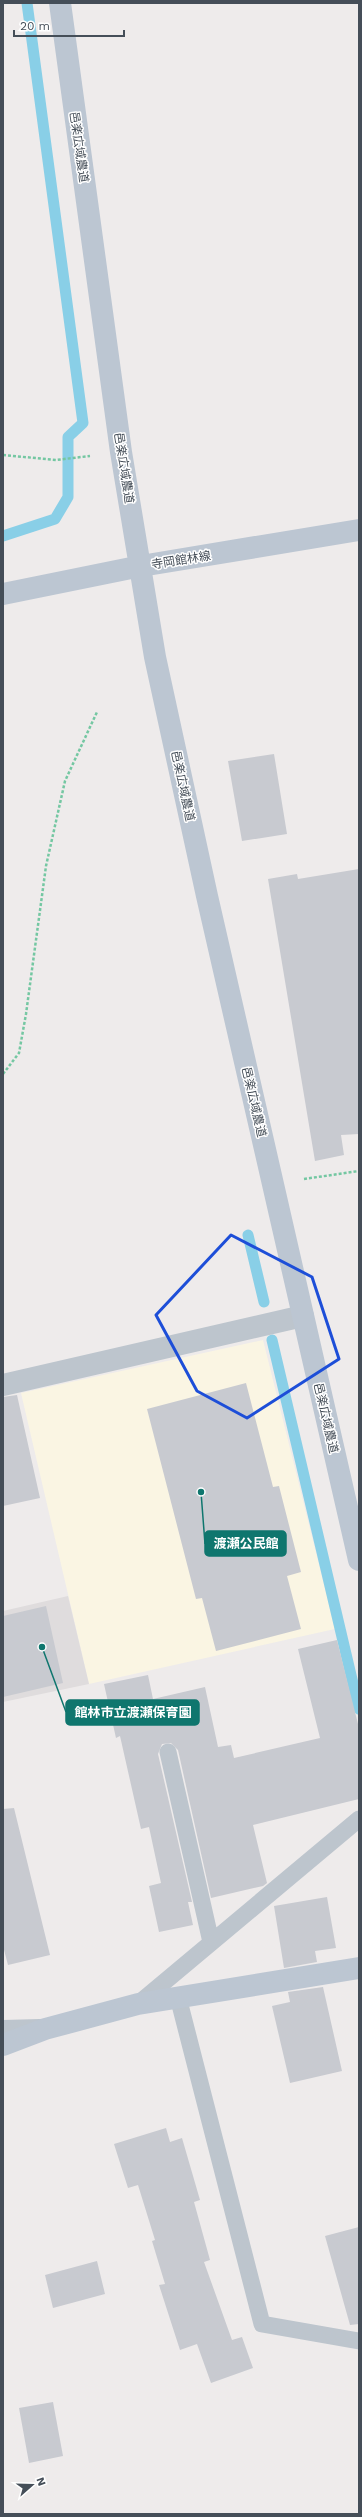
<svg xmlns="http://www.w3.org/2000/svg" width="362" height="2517" font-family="'Work Sans','Noto Sans JP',sans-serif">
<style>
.commercial{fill:#faf5e3}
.education{fill:#dfdcdd}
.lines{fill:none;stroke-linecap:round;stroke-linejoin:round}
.stream{stroke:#89cfe7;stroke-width:11}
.building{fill:#c8cad0}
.path{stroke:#74c7a2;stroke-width:2.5;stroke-dasharray:3 2;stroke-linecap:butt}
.lane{stroke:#bdc5cd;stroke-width:17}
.street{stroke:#bdc5cd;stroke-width:22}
.secondary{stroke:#bcc6d2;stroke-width:22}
.marked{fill:none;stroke:#1d4ed8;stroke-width:3;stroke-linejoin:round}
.labels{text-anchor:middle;stroke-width:3;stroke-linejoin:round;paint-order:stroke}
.street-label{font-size:12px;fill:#454e58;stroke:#fff}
.leader{fill:none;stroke:#0f766e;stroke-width:1.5}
.callout-dot{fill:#0f766e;stroke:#fff;stroke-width:1.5}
.callout{fill:#0f766e;stroke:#0f766e;stroke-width:1.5}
.callout-label{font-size:13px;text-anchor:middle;font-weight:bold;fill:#fff}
</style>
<rect width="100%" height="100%" fill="#eeebeb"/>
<path class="commercial" d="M 263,1340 L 335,1629 L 89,1684 L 21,1393 Z"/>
<path class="education" d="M 68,1596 L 89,1684 L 3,1702 L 3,1611 Z"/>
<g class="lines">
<path class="stream" d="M 3,536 L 55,519 L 68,497 L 68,437 L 83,423 L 27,3
M 248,1235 L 264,1302
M 272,1340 L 359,1709"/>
</g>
<path class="building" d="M 274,754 L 287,834 L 242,841 L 228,761 Z
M 359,869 L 359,1134 L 341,1135 L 344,1155 L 315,1161 L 268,879 L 297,874 L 298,879 Z
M 246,1383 L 273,1487 L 279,1486 L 301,1572 L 287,1576 L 301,1629 L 216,1651 L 202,1598 L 196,1599 L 147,1409 Z
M 17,1395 L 40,1498 L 3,1506 L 3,1397 Z
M 46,1606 L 63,1683 L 3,1697 L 3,1616 Z
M 337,1640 L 359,1728 L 359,1799 L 253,1825 L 267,1883 L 263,1886 L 211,1898 L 178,1750 L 171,1743 L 162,1744 L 158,1754 L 192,1902 L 188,1902 L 193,1925 L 159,1932 L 149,1886 L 161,1883 L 149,1827 L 141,1829 L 120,1736 L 116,1738 L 104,1684 L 148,1675 L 153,1699 L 205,1687 L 218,1747 L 231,1745 L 234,1758 L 320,1738 L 298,1649 Z
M 14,1808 L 50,1955 L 8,1965 L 3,1946 L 3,1809 Z
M 327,1897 L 336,1948 L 315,1951 L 317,1962 L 284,1968 L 274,1906 Z
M 323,1987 L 342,2071 L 290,2083 L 272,2006 L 290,2002 L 288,1992 Z
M 166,2128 L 170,2142 L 182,2138 L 200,2200 L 194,2202 L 210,2260 L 204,2262 L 232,2340 L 242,2337 L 253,2368 L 211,2383 L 197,2344 L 180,2350 L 159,2285 L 165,2284 L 152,2241 L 155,2240 L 138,2185 L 128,2188 L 114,2144 Z
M 359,2227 L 359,2324 L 350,2325 L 325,2236 Z
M 97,2261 L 105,2294 L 53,2308 L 45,2275 Z
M 53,2402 L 63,2456 L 29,2463 L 19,2408 Z"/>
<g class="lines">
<path class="path" d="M 3,455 L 56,460 L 90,456
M 3,1074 L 19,1053 L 26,1014 L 46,866 L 65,781 L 97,712
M 304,1179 L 359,1171"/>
<path class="lane" d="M 168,1752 L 211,1942
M 178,1997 L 262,2324 L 359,2341
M 138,2004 L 359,1819"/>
<path class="street" d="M 3,1385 L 303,1316
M 3,2031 L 40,2030"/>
<path class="secondary" d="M 60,3 L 121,452 L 155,657 L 207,896 L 359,1560
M 3,594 L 141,566 L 359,530
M 3,2045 L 45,2029 L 138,2004 L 359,1968"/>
</g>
<path class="marked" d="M 231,1235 L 312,1277 L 339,1359 L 247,1418 L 197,1391 L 156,1315 Z"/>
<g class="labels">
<g class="street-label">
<text transform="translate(79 147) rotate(82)" y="4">邑楽広域農道</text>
<text transform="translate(124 468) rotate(81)" y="4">邑楽広域農道</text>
<text transform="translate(181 560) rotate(-9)" y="4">寺岡館林線</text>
<text transform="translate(183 786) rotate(78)" y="4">邑楽広域農道</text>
<text transform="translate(254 1102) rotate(77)" y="4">邑楽広域農道</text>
<text transform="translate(326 1418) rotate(77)" y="4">邑楽広域農道</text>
</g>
</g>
<path class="leader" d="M201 1492L205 1544M42 1647L66 1712"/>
<g class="callout-dot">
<circle cx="201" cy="1492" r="4"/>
<circle cx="42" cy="1647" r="4"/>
</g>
<g class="callout">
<rect x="205" y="1531" width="81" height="25" rx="4"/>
<rect x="66" y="1700" width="133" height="25" rx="4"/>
</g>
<g class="callout-label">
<text x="246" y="1548">渡瀬公民館</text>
<text x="133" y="1717">館林市立渡瀬保育園</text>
</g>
<rect width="362" height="2517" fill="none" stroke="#454e58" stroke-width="8"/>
<g transform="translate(32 2485) rotate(70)" stroke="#ffffff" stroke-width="3" paint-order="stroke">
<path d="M0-3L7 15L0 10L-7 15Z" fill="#454e58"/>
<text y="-6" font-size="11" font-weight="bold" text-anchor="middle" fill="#454e58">N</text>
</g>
<path d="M14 30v6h110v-6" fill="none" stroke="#454e58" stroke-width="2"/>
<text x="20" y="30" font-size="12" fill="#454e58" stroke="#ffffff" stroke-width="3" paint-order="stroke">20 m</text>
</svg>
